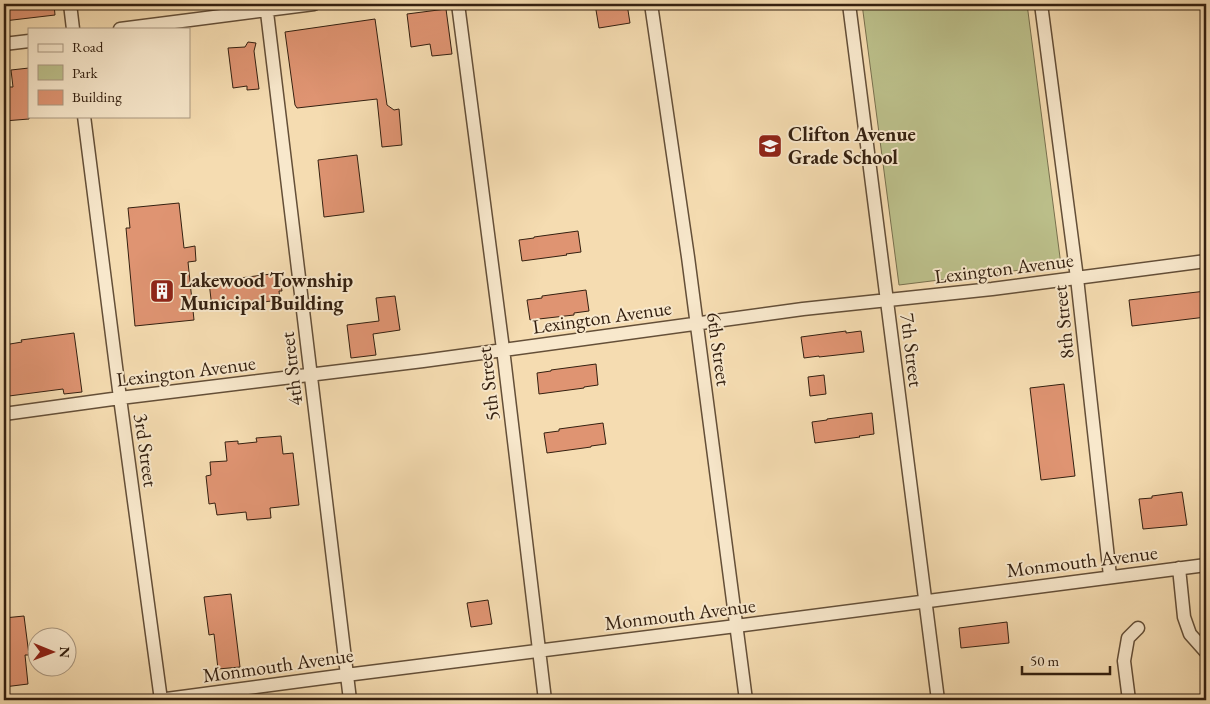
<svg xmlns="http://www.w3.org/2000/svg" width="1210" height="704" font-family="'EB Garamond',serif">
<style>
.green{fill:#bcc08b;stroke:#78704e}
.building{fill:#df9472;stroke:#342010}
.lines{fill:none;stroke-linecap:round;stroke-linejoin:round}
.minor-casing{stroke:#644f38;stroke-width:15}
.minor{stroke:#f8e8cc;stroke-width:12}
.labels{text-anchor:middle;stroke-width:4;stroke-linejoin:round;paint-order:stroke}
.poi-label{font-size:20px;font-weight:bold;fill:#342010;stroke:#f8e8cc;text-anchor:start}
.street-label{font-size:20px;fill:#342010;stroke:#f8e8cc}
</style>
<rect width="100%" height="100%" fill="#f5dcb1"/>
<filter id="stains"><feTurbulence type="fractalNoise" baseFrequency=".004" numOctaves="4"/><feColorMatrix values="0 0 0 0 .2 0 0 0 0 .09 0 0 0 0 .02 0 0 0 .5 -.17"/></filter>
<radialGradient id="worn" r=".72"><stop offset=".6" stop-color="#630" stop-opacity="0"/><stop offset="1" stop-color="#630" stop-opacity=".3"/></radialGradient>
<path class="green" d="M 862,4 L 1027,4 L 1061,265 L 899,285 Z"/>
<path class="building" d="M 4,4 L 54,4 L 55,15 L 4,21 Z
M 595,4 L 627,4 L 630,23 L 599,28 Z
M 446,9 L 452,54 L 432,56 L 430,44 L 411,47 L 407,14 Z
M 375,19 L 387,105 L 394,110 L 399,109 L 402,145 L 382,147 L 377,99 L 297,108 L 295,105 L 285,32 Z
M 248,42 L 256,43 L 254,51 L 259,89 L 247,90 L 247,86 L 233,88 L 228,48 L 245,47 Z
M 29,68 L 29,119 L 4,121 L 4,87 L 13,87 L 11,70 Z
M 357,155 L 364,212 L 324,217 L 318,160 Z
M 179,203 L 184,248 L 195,246 L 196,261 L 188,262 L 194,320 L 135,326 L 126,228 L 130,228 L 128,208 Z
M 578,231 L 581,252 L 566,254 L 567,255 L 522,261 L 519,240 L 534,238 L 534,237 Z
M 279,273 L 282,291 L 279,291 L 280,300 L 212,308 L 209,282 Z
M 586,290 L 589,311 L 574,313 L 574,315 L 530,320 L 527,300 L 542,298 L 542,296 Z
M 1206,291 L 1206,317 L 1132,326 L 1129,300 Z
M 395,296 L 400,330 L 373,334 L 376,355 L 351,358 L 347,325 L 379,321 L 376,298 Z
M 846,331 L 846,333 L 861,331 L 864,352 L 819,357 L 819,356 L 804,358 L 801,337 Z
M 74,333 L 82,392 L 64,394 L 63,389 L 9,396 L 4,357 L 4,345 L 22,342 L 21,340 Z
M 596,364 L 598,385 L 584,387 L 584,388 L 539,394 L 537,373 L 551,371 L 551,370 Z
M 824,375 L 826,394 L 810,396 L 808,377 Z
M 1064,384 L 1075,476 L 1041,480 L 1030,388 Z
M 872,413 L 874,434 L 859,436 L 860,437 L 815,443 L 812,422 L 827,420 L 827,419 Z
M 603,423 L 606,444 L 591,446 L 591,447 L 547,453 L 544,433 L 559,431 L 559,429 Z
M 281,436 L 283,454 L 293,453 L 299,505 L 270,508 L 271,518 L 247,520 L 246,512 L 217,515 L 215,503 L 209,504 L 206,476 L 211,475 L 210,462 L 227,461 L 225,442 L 238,441 L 238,444 L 257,442 L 256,438 Z
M 1182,492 L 1187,525 L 1143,529 L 1139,499 L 1152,498 L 1152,496 Z
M 231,594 L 240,667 L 218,669 L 214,634 L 209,635 L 204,597 Z
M 488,600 L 492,624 L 471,627 L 467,603 Z
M 24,616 L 29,655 L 25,655 L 28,684 L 4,687 L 4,618 Z
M 1007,622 L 1009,643 L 961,648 L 959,628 Z"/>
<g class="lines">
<defs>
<path id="minor" d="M 70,4 L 73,29
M 266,4 L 350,700
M 458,4 L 503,349 L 545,700
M 651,4 L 688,257 L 746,700
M 849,4 L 938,700
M 1041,4 L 1077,278 L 1110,576
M 120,29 L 314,4
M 4,44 L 29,41
M 84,116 L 120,398 L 161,700
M 4,414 L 120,398 L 423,361 L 803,309 L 992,289 L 1206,261
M 1179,568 L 1184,617 L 1190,634 L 1206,652
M 159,700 L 346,675 L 736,626 L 1206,565
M 1129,700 L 1124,661 L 1128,638 L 1138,628"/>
</defs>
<use href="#minor" class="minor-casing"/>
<use href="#minor" class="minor"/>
</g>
<defs>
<symbol id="school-square" viewBox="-11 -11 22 22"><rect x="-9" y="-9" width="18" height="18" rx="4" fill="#8f2418" stroke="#f8e8cc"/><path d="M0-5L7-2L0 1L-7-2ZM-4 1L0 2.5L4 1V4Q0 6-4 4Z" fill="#fff"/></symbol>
<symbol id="building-square" viewBox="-11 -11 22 22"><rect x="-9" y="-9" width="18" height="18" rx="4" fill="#8f2418" stroke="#f8e8cc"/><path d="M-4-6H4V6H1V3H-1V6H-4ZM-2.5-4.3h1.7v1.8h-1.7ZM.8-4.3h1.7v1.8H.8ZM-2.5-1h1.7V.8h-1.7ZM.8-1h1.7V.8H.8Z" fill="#fff"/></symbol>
</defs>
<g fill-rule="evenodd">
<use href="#school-square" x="756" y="132" width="28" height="28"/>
<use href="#building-square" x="148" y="277" width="28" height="28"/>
</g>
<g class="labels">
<g class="poi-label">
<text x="788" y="141">Clifton Avenue<tspan x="788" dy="23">Grade School</tspan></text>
<text x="180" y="287">Lakewood Township<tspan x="180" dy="23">Municipal Building</tspan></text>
</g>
<g class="street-label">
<text transform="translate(1004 268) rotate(-7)" y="7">Lexington Avenue</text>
<text transform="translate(602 317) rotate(-8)" y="7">Lexington Avenue</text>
<text transform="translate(1063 322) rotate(-96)" y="7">8th Street</text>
<text transform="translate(719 349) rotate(82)" y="7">6th Street</text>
<text transform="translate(912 350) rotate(83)" y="7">7th Street</text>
<text transform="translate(291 369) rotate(-97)" y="7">4th Street</text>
<text transform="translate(186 371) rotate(-7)" y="7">Lexington Avenue</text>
<text transform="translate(488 384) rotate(-97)" y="7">5th Street</text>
<text transform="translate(146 450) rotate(82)" y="7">3rd Street</text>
<text transform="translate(1082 561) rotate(-7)" y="7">Monmouth Avenue</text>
<text transform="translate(680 614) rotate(-7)" y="7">Monmouth Avenue</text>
<text transform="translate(278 665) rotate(-8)" y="7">Monmouth Avenue</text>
</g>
</g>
<rect width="1210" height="704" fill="none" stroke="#f5dcb1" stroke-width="20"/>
<rect x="5" y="5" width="1200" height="694" fill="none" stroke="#342010" stroke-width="2.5"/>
<rect x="10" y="10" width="1190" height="684" fill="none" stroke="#342010"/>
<rect x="28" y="28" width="162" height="90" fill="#f8e8cc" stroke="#aa9881"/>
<rect x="38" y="44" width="25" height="8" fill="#f8e8cc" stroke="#aa9881"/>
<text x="72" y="52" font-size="15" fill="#342010">Road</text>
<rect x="38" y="65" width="25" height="15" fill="#bcc08b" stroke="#aa9881"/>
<text x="72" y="78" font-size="15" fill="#342010">Park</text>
<rect x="38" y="90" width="25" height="15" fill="#df9472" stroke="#aa9881"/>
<text x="72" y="102" font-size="15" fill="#342010">Building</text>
<g transform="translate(52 652) rotate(91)"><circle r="24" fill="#f8e8cc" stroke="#aa9881"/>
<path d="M0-4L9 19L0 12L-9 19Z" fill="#8f2418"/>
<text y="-8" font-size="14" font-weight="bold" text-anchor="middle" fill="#342010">N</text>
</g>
<path d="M1022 666v8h88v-8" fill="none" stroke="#342010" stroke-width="2.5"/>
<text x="1030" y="666" font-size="15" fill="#342010" stroke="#f8e8cc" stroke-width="4" paint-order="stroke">50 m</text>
<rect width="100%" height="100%" filter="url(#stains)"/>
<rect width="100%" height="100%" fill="url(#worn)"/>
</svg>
